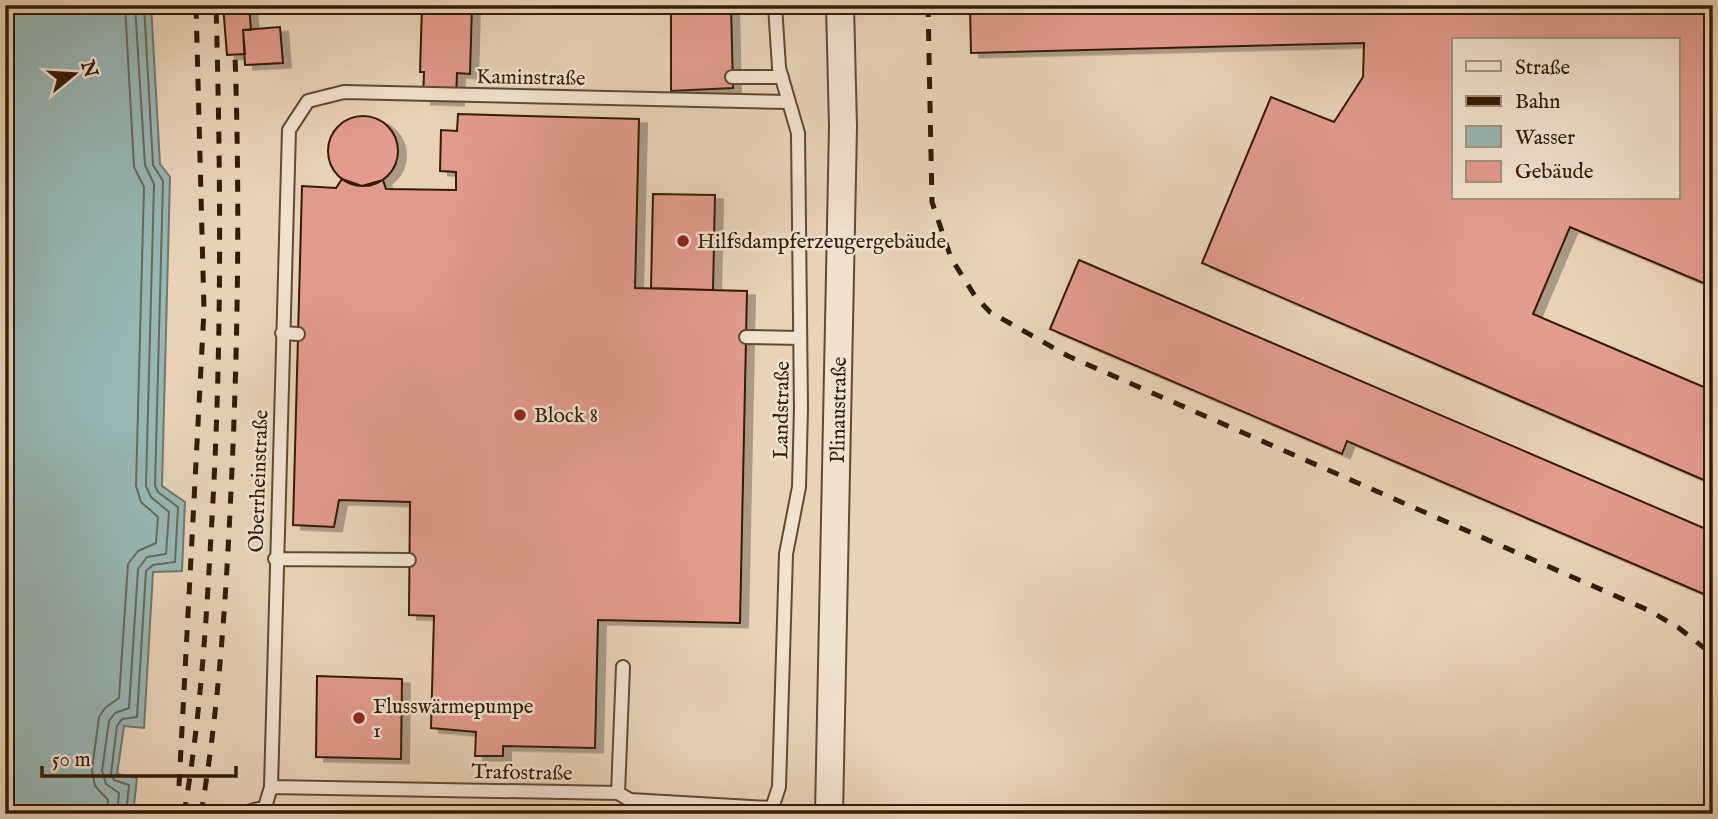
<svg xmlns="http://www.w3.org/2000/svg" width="1718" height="819" font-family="'IM FELL English',serif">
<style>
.water{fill:#98b7b5;stroke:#70796d;stroke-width:2}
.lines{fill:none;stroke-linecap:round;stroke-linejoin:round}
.shore{stroke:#666a5c;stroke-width:2}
.building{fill:#e39b8e;stroke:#341c02;stroke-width:2;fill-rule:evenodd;filter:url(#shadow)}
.lane-casing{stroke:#614a30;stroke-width:16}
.street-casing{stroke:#614a30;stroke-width:30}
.lane{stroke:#f0e2d1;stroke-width:12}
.street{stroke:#f0e2d1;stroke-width:26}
.rail{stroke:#341c02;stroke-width:5;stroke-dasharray:12 12;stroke-linecap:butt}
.poi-dot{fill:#8f2418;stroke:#f0e2d1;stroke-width:2.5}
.labels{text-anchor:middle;stroke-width:5;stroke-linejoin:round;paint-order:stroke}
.street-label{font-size:21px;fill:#341c02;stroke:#f0e2d1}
.poi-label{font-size:21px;fill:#341c02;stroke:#f0e2d1;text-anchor:start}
</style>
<defs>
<filter id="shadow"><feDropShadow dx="8" dy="4.5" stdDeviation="0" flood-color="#0004"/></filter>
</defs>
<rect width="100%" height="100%" fill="#e8d3b8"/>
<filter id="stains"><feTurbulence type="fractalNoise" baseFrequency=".00286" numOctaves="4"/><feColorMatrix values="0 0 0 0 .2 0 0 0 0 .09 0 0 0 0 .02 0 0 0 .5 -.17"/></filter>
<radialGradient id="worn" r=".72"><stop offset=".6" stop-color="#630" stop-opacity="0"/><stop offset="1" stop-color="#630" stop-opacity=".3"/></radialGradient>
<path class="water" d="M 5,5 L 151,5 L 160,164 L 170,177 L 162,486 L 185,502 L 182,571 L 153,572 L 144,728 L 124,726 L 117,774 L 137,778 L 133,814 L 5,814 Z"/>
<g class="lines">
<path class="shore" d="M 107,814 L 108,800 L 95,786 L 92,770 L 99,717 L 105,708 L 119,698 L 128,564 L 138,551 L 156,543 L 158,517 L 141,502 L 136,486 L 144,187 L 134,167 L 125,5
M 117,814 L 119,793 L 106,784 L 102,771 L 109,721 L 115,713 L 129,708 L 138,569 L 147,557 L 166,554 L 169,512 L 151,497 L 146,486 L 154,184 L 145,165 L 135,5
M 126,814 L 129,785 L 114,780 L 111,774 L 117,726 L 122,719 L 137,717 L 146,571 L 153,565 L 175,562 L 178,507 L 158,492 L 155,486 L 163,181 L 153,165 L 144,5"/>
</g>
<path class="building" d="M 223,5 L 249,5 L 251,30 L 243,30 L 245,54 L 227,55 Z
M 422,5 L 472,5 L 470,74 L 457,73 L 456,101 L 423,100 L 424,72 L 420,72 Z
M 671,5 L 731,5 L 733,88 L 671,91 Z
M 970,5 L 1713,5 L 1713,287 L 1570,227 L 1533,314 L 1713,391 L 1713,484 L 1202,263 L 1271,97 L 1334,122 L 1363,77 L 1364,43 L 971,53 ZM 1454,40 L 1678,40 L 1678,198 L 1454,198 Z
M 280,27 L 283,63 L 245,65 L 243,30 Z
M 458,114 L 639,119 L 635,288 L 747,291 L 740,623 L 598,620 L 595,748 L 503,746 L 503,756 L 475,756 L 476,732 L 431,728 L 434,616 L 409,615 L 410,502 L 339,500 L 334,527 L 293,525 L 302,186 L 336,188 L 342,179 L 362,186 L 383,180 L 386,189 L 456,190 L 456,172 L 440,171 L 441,130 L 457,131 Z
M328 151a35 35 0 1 1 70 0a35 35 0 1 1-70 0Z
M 653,194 L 715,195 L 713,290 L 651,288 Z
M 1079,260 L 1713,532 L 1713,598 L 1347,441 L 1342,454 L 1050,329 Z
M 317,676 L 402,679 L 401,759 L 316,757 Z"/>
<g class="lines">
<defs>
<path id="lane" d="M 732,77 L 782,77
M 282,333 L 298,334
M 746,337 L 800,338
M 275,559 L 409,560
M 271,787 L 618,793 L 630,800 L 770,808
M 618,793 L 623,667
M 241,814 L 265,807 L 271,787 L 289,130 L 308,101 L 344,92 L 789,102
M 770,814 L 779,787 L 786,554 L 799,487 L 801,408 L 798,133 L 779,68 L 775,5"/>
<path id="street" d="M 829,814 L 843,127 L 840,5"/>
</defs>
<use href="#lane" class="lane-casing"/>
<use href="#street" class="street-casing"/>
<use href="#lane" class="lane"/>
<use href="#street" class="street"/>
<path class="rail" d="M 928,5 L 932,202 L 951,258 L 975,296 L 990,312 L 1068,356 L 1650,611 L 1679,628 L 1713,655
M 179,786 L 204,310 L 196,5
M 184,814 C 200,721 206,628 211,535 C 222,358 221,182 216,5
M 201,814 C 219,707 226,599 231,491 C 238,345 240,200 235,55"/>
</g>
<g class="poi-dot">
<circle cx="683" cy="241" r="7"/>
<circle cx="520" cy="415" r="7"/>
<circle cx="359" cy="718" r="7"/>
</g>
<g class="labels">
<g class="street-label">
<text transform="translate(531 77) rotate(1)" y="7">Kaminstraße</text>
<text transform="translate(781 410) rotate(-89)" y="7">Landstraße</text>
<text transform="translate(838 410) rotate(-89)" y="7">Plinaustraße</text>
<text transform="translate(258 481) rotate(-88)" y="7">Oberrheinstraße</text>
<text transform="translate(522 772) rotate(1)" y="7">Trafostraße</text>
</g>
<g class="poi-label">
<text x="697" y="248">Hilfsdampferzeugergebäude</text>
<text x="534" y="422">Block 8</text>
<text x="373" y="713">Flusswärmepumpe<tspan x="373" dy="24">1</tspan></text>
</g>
</g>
<rect width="1718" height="819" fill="none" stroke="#e8d3b8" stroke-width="28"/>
<rect x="7" y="7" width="1704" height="805" fill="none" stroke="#341c02" stroke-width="3.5"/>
<rect x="14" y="14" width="1690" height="791" fill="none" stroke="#341c02" stroke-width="2"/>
<rect x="1452" y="38" width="228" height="161" fill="#f0e2d1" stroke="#a5937e" stroke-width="2"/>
<rect x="1466" y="61" width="35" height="10" fill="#f0e2d1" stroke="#a5937e" stroke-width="2"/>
<text x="1515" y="74" font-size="21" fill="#341c02">Straße</text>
<rect x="1466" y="96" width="35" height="10" fill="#341c02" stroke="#a5937e" stroke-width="2"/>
<text x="1515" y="108" font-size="21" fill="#341c02">Bahn</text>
<rect x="1466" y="126" width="35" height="21" fill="#98b7b5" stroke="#a5937e" stroke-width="2"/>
<text x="1515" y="144" font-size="21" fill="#341c02">Wasser</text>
<rect x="1466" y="161" width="35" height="21" fill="#e39b8e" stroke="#a5937e" stroke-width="2"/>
<text x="1515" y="178" font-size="21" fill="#341c02">Gebäude</text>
<g transform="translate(74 74) rotate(72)" stroke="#f0e2d1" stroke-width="5" paint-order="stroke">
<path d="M0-5L12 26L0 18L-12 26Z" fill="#341c02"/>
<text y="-10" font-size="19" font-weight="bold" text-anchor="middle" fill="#341c02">N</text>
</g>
<path d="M42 766v10h194v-10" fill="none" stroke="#341c02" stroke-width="3.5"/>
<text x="52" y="766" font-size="21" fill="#341c02" stroke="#f0e2d1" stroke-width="5" paint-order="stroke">50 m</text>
<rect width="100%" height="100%" filter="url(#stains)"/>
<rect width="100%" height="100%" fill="url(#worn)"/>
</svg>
